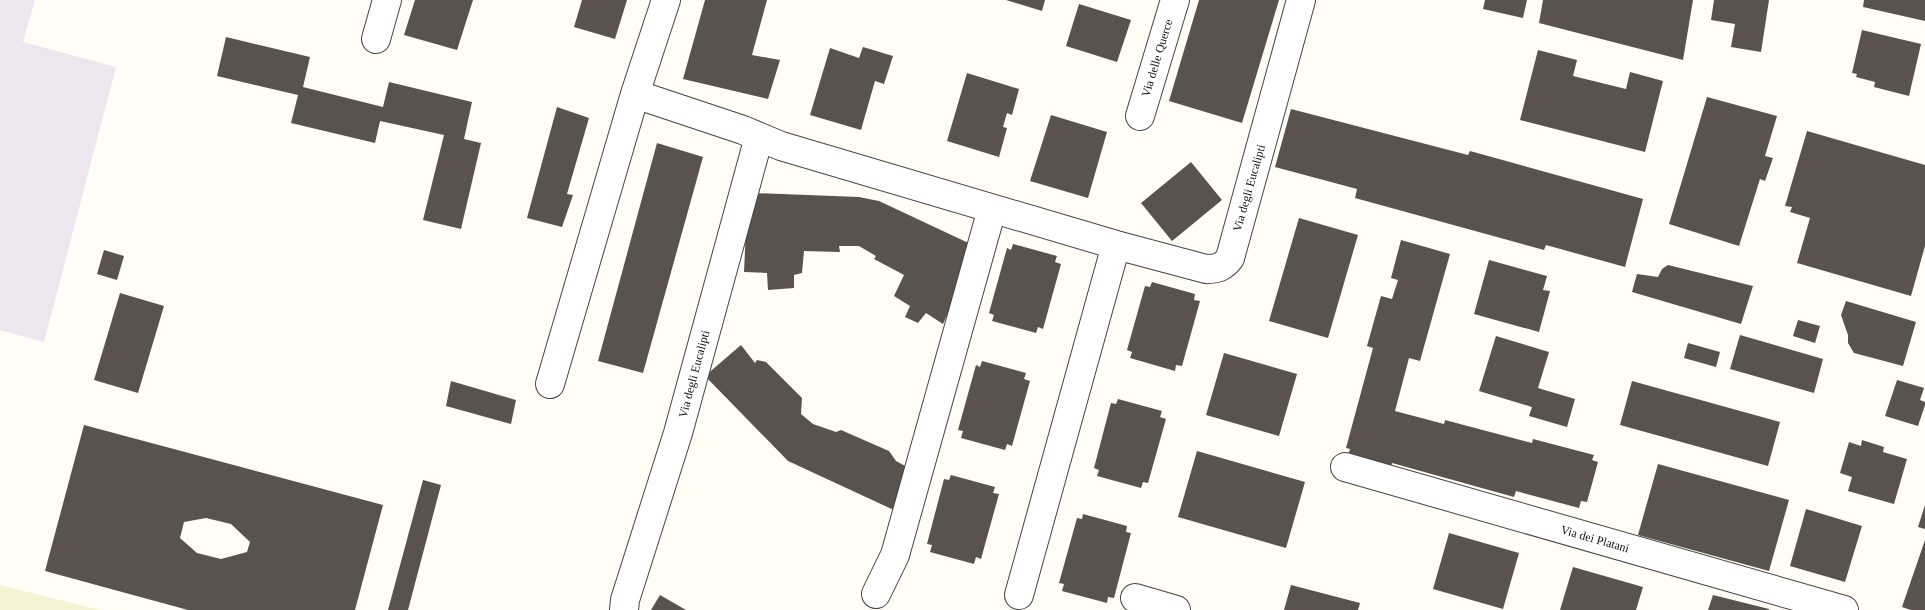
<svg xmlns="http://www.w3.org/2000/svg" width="1925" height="610" font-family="Georgia,serif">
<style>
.industrial{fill:#eee6ef}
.farmland{fill:#f6f3d4}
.building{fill:#5a524d;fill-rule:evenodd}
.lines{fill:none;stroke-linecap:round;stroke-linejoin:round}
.minor-casing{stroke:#444;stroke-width:30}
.minor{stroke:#fff;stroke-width:28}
.labels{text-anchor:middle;stroke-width:5;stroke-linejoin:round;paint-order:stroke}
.street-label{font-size:12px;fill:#111;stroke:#fff}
</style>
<rect width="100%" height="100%" fill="#fffdf5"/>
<path class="industrial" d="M 0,0 L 35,0 L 23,42 L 116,67 L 44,342 L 0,330 Z"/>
<path class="farmland" d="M 0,585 L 100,610 L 0,610 Z"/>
<path class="building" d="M 415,0 L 473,0 L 457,50 L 404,35 Z
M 582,0 L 627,0 L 615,39 L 574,27 Z
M 705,0 L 767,0 L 752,55 L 780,60 L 768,99 L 683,79 Z
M 1006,0 L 1045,0 L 1042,11 Z
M 1199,0 L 1279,0 L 1242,123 L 1169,101 Z
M 1485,0 L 1527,0 L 1523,18 L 1483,9 Z
M 1543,0 L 1693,0 L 1683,60 L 1539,23 Z
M 1714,0 L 1769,0 L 1761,52 L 1731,47 L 1735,24 L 1711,20 Z
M 1864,0 L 1925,0 L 1925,21 L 1863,7 Z
M 1079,4 L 1131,20 L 1117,62 L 1066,46 Z
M 1862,30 L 1921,44 L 1909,96 L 1874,87 L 1875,82 L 1856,77 L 1857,74 L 1852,73 Z
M 226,37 L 310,57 L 303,87 L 383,107 L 389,82 L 472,102 L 464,139 L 481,143 L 461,229 L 423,220 L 444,135 L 380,121 L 375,143 L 291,123 L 298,95 L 217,76 Z
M 863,47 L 893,56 L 884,84 L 875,81 L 861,130 L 810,115 L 830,48 L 859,58 Z
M 1538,50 L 1577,60 L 1573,76 L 1626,89 L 1630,72 L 1663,81 L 1645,152 L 1520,120 Z
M 967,73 L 1019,89 L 1012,115 L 1007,113 L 1003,127 L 1007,128 L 999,157 L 947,141 Z
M 1707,97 L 1777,116 L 1765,156 L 1773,158 L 1765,181 L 1760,179 L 1739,246 L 1669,224 Z
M 557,107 L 589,118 L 567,194 L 573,195 L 562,227 L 527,218 Z
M 1291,109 L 1468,155 L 1470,151 L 1643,199 L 1625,267 L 1546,245 L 1544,250 L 1355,198 L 1357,189 L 1275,167 Z
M 1051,115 L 1107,132 L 1088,198 L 1030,181 Z
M 1807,131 L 1925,165 L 1925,246 L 1911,296 L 1797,263 L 1810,218 L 1790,212 L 1792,207 L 1785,206 Z
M 657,143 L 703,157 L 643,373 L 598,361 Z
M 1191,162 L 1222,200 L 1172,241 L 1141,203 Z
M 752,193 L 859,197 L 879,201 L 977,247 L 943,324 L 926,313 L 918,323 L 905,317 L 910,306 L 894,296 L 904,275 L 874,259 L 876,256 L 859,246 L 839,246 L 840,252 L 804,251 L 802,273 L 794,275 L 794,288 L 768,290 L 767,273 L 744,272 L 747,207 Z
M 1299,218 L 1358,235 L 1328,338 L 1269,321 Z
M 1401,240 L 1450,254 L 1420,361 L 1409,358 L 1395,411 L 1444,424 L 1445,420 L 1532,443 L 1533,439 L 1594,455 L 1592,460 L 1598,462 L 1587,502 L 1581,501 L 1579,508 L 1516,491 L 1514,497 L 1392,463 L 1391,467 L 1348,455 L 1350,449 L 1346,448 L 1373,348 L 1367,346 L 1381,296 L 1392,299 L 1398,280 L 1391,278 Z
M 1013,244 L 1057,256 L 1055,262 L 1061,264 L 1043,329 L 1038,327 L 1036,333 L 992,321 L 994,315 L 989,313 L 1007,248 L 1011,250 Z
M 104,250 L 124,256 L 117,280 L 97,274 Z
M 1489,260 L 1547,276 L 1543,290 L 1550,291 L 1539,332 L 1474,314 Z
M 1668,265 L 1753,286 L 1741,324 L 1632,292 L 1637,274 L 1658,277 L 1662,269 Z
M 1152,282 L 1195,294 L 1194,300 L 1200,301 L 1182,366 L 1176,365 L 1175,371 L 1130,358 L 1132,352 L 1127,350 L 1145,286 L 1150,287 Z
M 120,293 L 164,306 L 138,393 L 94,380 Z
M 1846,301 L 1916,322 L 1903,366 L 1854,353 L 1848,343 L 1848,335 L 1841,315 Z
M 1798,320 L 1820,326 L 1815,343 L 1793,336 Z
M 1740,335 L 1823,359 L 1814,393 L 1730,369 Z
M 1496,336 L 1549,352 L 1538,388 L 1575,399 L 1567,427 L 1529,416 L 1532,407 L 1479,391 Z
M 1688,343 L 1720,352 L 1716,367 L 1684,358 Z
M 741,345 L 755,363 L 757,360 L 766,362 L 802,398 L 801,414 L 813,424 L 836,432 L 841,430 L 889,451 L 896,461 L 909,468 L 896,511 L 788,461 L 705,376 Z
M 1224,353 L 1297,374 L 1279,436 L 1206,415 Z
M 982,361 L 1026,373 L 1024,379 L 1030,381 L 1012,446 L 1007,444 L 1005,450 L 961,438 L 963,431 L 958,430 L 976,365 L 980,367 Z
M 1897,380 L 1924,388 L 1920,400 L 1925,402 L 1925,405 L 1918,426 L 1885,416 Z
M 451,381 L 516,400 L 511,424 L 446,406 Z
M 1632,381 L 1780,422 L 1768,466 L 1620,425 Z
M 1118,399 L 1162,411 L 1160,417 L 1166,419 L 1148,483 L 1143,482 L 1141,488 L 1097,476 L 1099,470 L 1094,468 L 1111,403 L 1116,404 Z
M 84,425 L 383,505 L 355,610 L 188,610 L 45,571 ZM 206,518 L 231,524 L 250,542 L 247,552 L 221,559 L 197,553 L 180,538 L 184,522 Z
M 1862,440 L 1884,447 L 1883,452 L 1907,459 L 1894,504 L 1848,491 L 1852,477 L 1840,473 L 1849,442 L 1861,446 Z
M 1197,451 L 1305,482 L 1286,548 L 1178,517 Z
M 1658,464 L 1789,500 L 1769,571 L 1638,535 Z
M 951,475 L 995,487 L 993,493 L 999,494 L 981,559 L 976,557 L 974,564 L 930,552 L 932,545 L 927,544 L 944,479 L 949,480 Z
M 423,480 L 441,485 L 408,610 L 388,610 Z
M 1925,505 L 1925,529 L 1918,527 Z
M 1806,509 L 1862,526 L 1845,582 L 1790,566 Z
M 1083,514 L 1127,526 L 1126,532 L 1131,533 L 1114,598 L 1108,597 L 1107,603 L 1062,591 L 1064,584 L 1059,583 L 1077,518 L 1082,519 Z
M 1449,533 L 1519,553 L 1503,609 L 1433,589 Z
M 1925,540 L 1925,610 L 1911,610 L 1902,607 Z
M 1573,567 L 1643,587 L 1636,610 L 1560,610 Z
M 1291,585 L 1360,603 L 1358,610 L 1284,610 Z
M 660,595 L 686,610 L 651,610 Z
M 1713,595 L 1769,609 L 1769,610 L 1708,610 Z"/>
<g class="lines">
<defs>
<path id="minor" d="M 376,39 L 387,0
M 635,94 L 743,130 L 781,146 L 1116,245 L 1206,269 C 1218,269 1223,267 1230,258 L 1301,0
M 1140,116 L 1175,0
M 550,384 L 635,94 L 666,0
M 1345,467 L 1844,610
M 876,594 L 895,555 L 992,209
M 1019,595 L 1116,245
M 1135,598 L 1176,610
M 624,610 L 625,600 L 678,433 L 759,137"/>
</defs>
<use href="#minor" class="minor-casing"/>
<use href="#minor" class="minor"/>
</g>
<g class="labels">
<g class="street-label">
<text transform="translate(1157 58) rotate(-73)" y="4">Via delle Querce</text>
<text transform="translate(1249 188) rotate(-74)" y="4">Via degli Eucalipti</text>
<text transform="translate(694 374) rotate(-75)" y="4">Via degli Eucalipti</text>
<text transform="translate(1595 539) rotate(16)" y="4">Via dei Platani</text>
</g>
</g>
</svg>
